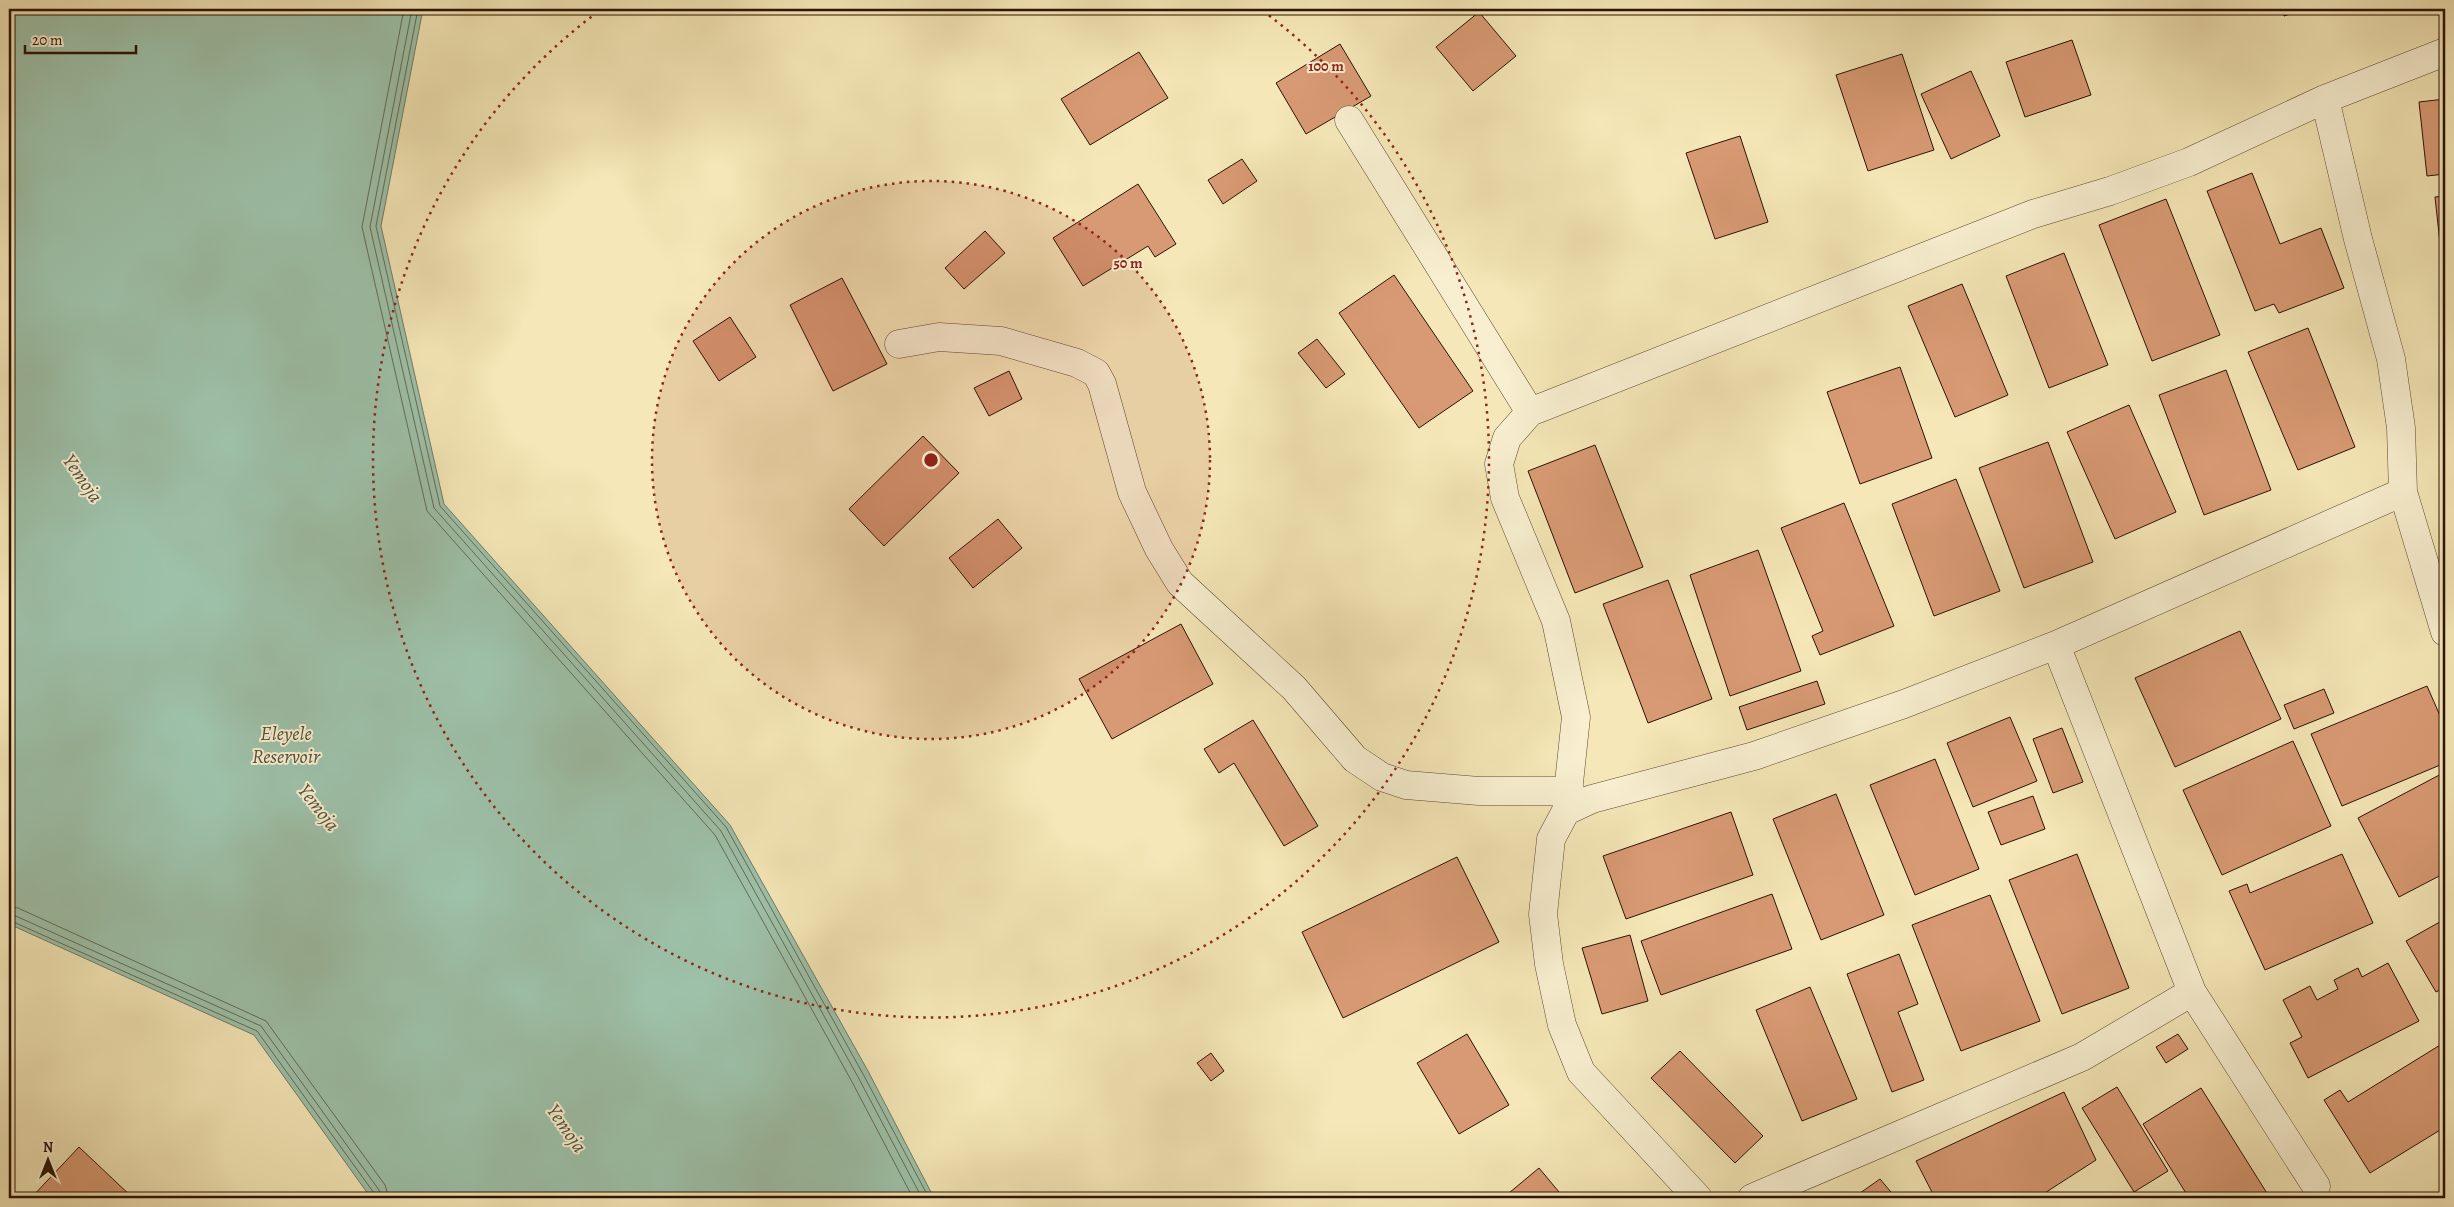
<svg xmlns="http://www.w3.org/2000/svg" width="2454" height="1207" font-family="Alegreya,serif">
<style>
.water{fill:#9dc1a9;stroke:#707b66}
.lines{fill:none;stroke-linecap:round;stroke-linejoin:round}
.shore{stroke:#646a56;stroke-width:1}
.building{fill:#d89a74;stroke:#2c1202}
.minor-casing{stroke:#5e472f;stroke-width:29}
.minor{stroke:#f8efd0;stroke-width:28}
.ring{fill:none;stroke:#8f2418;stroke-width:2.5;stroke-dasharray:2.5 5}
.labels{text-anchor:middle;stroke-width:4;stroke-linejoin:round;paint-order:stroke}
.water-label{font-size:20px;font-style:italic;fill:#544f3c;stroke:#f8efd0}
.centre{fill:#8f2418;stroke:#f8efd0;stroke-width:2.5}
.ring-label{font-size:15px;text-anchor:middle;font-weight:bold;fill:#8f2418;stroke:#f8efd0;stroke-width:4;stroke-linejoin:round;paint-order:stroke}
</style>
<rect width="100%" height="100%" fill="#f5e7b7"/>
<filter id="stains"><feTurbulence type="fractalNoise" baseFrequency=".004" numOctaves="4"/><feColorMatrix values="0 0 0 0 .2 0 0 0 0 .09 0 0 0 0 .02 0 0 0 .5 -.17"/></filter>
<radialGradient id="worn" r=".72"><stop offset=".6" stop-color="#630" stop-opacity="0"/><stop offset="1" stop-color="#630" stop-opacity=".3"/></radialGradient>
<path class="water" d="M 9,9 L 423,9 L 381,226 L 444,504 L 730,825 L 868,1071 L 934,1198 L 371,1198 L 254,1035 L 9,924 Z"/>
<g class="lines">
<path class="shore" d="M 404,9 L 362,227 L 427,511 L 715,835 L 851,1080 L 913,1198
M 412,9 L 370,227 L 434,508 L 721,831 L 858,1077 L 922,1198
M 418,9 L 376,226 L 440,506 L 726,827 L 863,1074 L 929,1198
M 9,906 L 18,908 L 266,1021 L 385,1185 L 389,1198
M 9,913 L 261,1026 L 379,1190 L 381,1198
M 9,920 L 257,1031 L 374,1193 L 375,1198"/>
</g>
<path class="building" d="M 2281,9 L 2306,9 L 2284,16 Z
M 1479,12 L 1516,56 L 1473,91 L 1436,47 Z
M 2072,40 L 2091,95 L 2025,117 L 2006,62 Z
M 1340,44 L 1371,96 L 1306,134 L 1276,83 Z
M 1139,52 L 1168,98 L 1090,145 L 1061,99 Z
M 1902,54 L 1934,150 L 1868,171 L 1836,75 Z
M 1971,71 L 2000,136 L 1951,159 L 1921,94 Z
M 2445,99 L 2445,174 L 2427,176 L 2419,102 Z
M 1740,136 L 1768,222 L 1715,239 L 1686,153 Z
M 1242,159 L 1257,181 L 1223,204 L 1208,180 Z
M 2252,173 L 2280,244 L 2321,228 L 2344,288 L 2279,313 L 2274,304 L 2255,311 L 2207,191 Z
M 1138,184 L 1176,244 L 1155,257 L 1148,246 L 1083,286 L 1053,238 Z
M 2445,196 L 2445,271 L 2443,271 L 2435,197 Z
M 2166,199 L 2220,335 L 2152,361 L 2099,225 Z
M 985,231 L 1005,253 L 964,289 L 945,268 Z
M 2064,253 L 2108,365 L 2049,388 L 2006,276 Z
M 1394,275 L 1473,391 L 1419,428 L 1339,313 Z
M 842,278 L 887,364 L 833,391 L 790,305 Z
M 1962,284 L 2008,395 L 1955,417 L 1908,306 Z
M 730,317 L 756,357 L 719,381 L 693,341 Z
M 2308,328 L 2355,447 L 2298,470 L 2248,352 Z
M 1317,339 L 1345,374 L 1326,388 L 1298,353 Z
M 1900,367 L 1932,458 L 1860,484 L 1827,392 Z
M 2226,370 L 2271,490 L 2204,515 L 2159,395 Z
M 1009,371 L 1022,399 L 989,416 L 974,388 Z
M 2129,405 L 2176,512 L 2115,539 L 2067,432 Z
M 923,436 L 959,473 L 884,546 L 849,509 Z
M 2048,442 L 2093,562 L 2024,588 L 1979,468 Z
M 1595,445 L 1643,567 L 1575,593 L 1528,471 Z
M 1956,479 L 2000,591 L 1934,616 L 1892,504 Z
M 1844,503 L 1894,626 L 1820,655 L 1812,636 L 1823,631 L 1781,528 Z
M 998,519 L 1022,548 L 973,588 L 949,558 Z
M 1758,550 L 1801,671 L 1730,696 L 1690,575 Z
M 1668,580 L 1712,699 L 1648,723 L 1603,604 Z
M 1181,624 L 1213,684 L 1112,739 L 1079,679 Z
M 2240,631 L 2281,719 L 2175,767 L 2135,678 Z
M 1817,681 L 1825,704 L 1747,730 L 1739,707 Z
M 2427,686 L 2445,727 L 2445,763 L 2342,806 L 2311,734 Z
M 2324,689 L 2334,713 L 2294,729 L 2284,705 Z
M 2010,717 L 2037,781 L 1973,807 L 1947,743 Z
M 1253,720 L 1318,826 L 1284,846 L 1234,763 L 1219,773 L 1204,749 Z
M 2062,728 L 2083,782 L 2053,793 L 2033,739 Z
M 2293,741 L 2331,826 L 2222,875 L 2183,790 Z
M 1935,759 L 1979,869 L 1915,895 L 1870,785 Z
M 2445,772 L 2445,860 L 2441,862 L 2445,873 L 2399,897 L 2358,818 Z
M 1836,794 L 1884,915 L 1821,940 L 1773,819 Z
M 2033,796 L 2045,829 L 2001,845 L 1988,812 Z
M 1731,812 L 1753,875 L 1626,919 L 1603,856 Z
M 2077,854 L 2129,988 L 2062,1014 L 2009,880 Z
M 2342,854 L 2373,923 L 2265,970 L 2229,891 L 2247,884 L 2250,893 Z
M 1457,857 L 1499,942 L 1343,1018 L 1302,932 Z
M 1772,894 L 1792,949 L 1661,995 L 1641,941 Z
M 1990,895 L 2040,1021 L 1961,1051 L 1912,925 Z
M 2445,919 L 2445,987 L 2436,992 L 2406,941 Z
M 1630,935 L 1648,1001 L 1602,1014 L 1582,948 Z
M 1899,954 L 1918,1004 L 1898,1012 L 1924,1080 L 1892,1092 L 1847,974 Z
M 2388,963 L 2419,1021 L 2308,1078 L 2290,1043 L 2302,1037 L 2283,1000 L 2310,986 L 2317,1000 L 2338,989 L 2334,980 L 2358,968 L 2362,977 Z
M 1810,987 L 1857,1099 L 1802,1121 L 1756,1010 Z
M 1467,1034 L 1509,1105 L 1459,1134 L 1417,1063 Z
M 2178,1034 L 2188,1049 L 2166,1063 L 2156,1047 Z
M 2445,1042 L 2445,1127 L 2370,1173 L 2324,1100 L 2340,1090 L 2348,1102 Z
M 1680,1051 L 1763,1136 L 1735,1163 L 1651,1078 Z
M 1211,1053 L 1224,1071 L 1211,1081 L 1197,1063 Z
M 2117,1087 L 2168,1171 L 2134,1192 L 2082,1108 Z
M 2201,1088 L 2270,1198 L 2189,1198 L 2143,1124 Z
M 2064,1092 L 2096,1160 L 2037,1198 L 1935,1198 L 1916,1161 Z
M 79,1147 L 133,1198 L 31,1198 Z
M 1539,1168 L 1564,1198 L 1503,1198 Z
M 1880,1179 L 1896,1198 L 1853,1198 Z"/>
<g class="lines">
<defs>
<path id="minor" d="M 2325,99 L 2358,239 L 2391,359 L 2401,428 L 2403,492 L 2445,632
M 1349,120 L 1530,412
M 899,344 L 939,337 L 1001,341 L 1077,363 L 1096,373 L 1102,384 L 1132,492 L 1159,549 L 1180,583 L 1294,688 L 1355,759 L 1382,777 L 1406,785 L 1479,791 L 1570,791
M 2056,645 L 2192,992 L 2316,1186
M 1566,811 L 1592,799 L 1754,756 L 1904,704 L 2056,645 L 2403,492
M 1698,1198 L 1581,1072 L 1562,1025 L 1549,964 L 1543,914 L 1551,839 L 1566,811 L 1576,717 L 1556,621 L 1505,498 L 1499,464 L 1507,438 L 1530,412 L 2033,214 L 2110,191 L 2189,162 L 2325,99 L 2445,52
M 1752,1198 L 2082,1057 L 2192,992"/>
</defs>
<use href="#minor" class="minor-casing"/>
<use href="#minor" class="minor"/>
</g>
<circle cx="931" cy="460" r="279" fill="#8f2418" fill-opacity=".12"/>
<g class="ring">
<circle cx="931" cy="460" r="279"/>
<path d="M1263 11A558 558 0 1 1 599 11"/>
</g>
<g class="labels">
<g class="water-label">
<text transform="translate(83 478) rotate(55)" y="7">Yemoja</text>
<text x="286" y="740">Eleyele<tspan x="286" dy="23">Reservoir</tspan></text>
<text transform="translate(319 807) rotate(52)" y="7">Yemoja</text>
<text transform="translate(567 1128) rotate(55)" y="7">Yemoja</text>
</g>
</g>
<circle cx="931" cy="460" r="8" class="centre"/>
<g class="ring-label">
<text x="1326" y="71">100 m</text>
<text x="1128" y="268">50 m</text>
</g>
<rect width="2454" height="1207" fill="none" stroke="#f5e7b7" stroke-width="30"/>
<rect x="10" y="10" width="2434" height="1187" fill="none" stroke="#2c1202" stroke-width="2.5"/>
<rect x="15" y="15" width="2424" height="1177" fill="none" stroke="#2c1202"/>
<g transform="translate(48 1160)" stroke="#f8efd0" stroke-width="4" paint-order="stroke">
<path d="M0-4L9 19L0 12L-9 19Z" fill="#2c1202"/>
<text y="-8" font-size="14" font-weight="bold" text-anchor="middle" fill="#2c1202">N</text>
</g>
<path d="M25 45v8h111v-8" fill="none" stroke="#2c1202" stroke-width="2.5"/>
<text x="32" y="45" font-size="15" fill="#2c1202" stroke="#f8efd0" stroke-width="4" paint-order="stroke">20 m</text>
<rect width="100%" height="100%" filter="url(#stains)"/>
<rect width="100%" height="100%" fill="url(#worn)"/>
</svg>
